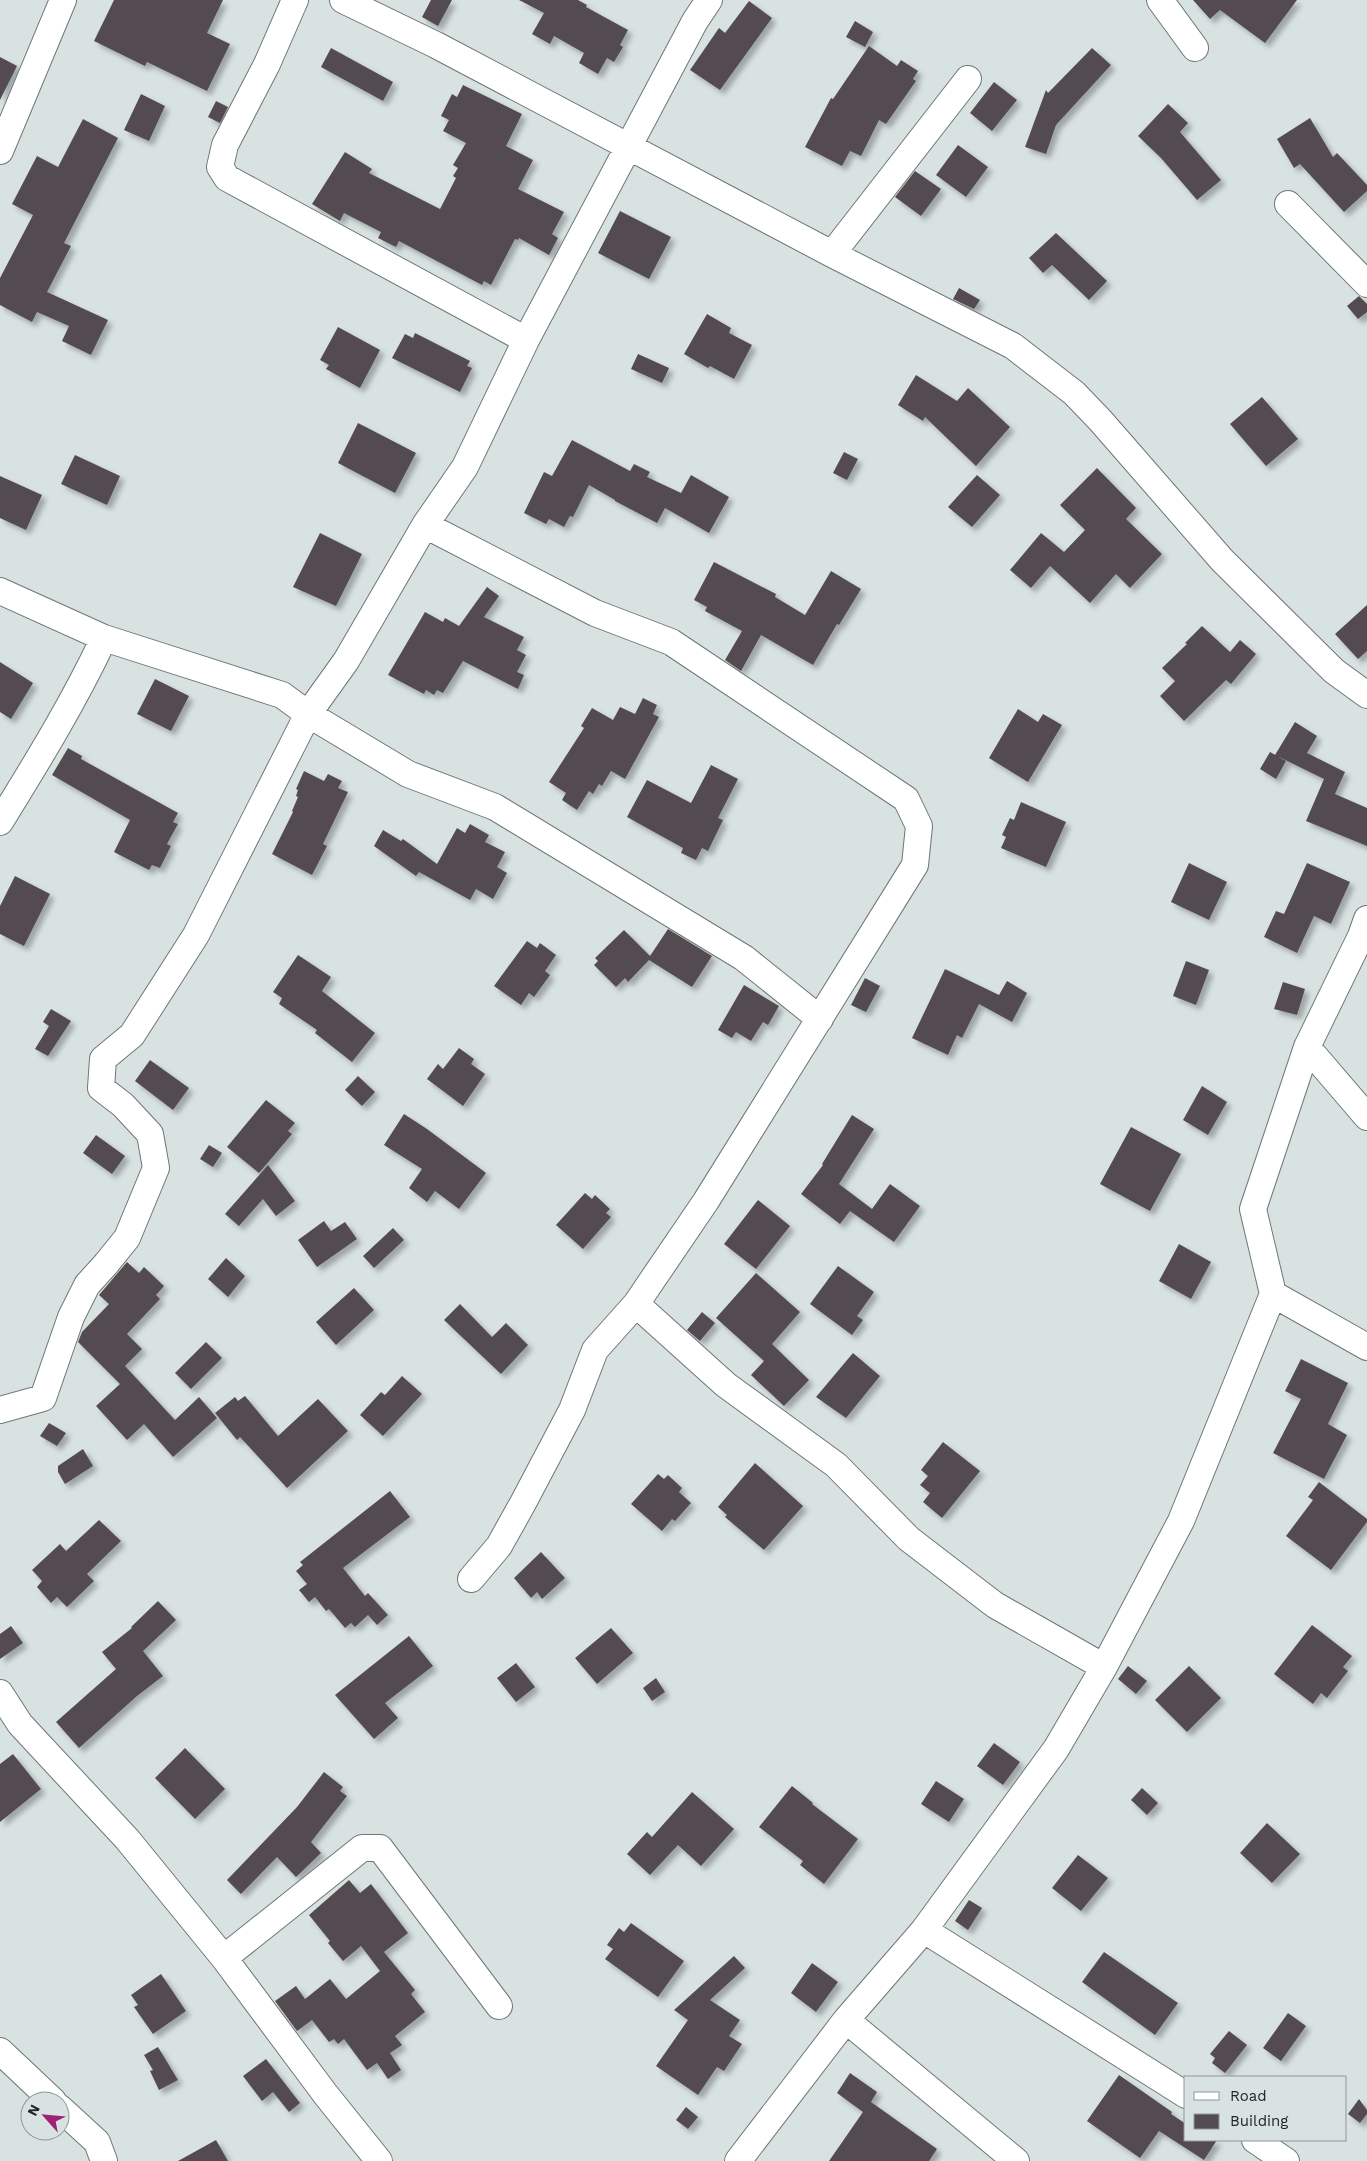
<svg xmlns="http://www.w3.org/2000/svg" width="1367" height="2161" font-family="'Work Sans',sans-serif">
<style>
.building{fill:#534c50;filter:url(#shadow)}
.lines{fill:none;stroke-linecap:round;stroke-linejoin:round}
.minor-casing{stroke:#6e7776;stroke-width:28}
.minor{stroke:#fff;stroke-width:26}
</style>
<defs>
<filter id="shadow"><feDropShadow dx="4.5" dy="4.5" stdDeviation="2.5" flood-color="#0004"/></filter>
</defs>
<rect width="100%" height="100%" fill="#d8e2e1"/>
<path class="building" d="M 114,0 L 223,0 L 207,33 L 230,44 L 207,91 L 147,62 L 145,66 L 94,41 Z
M 431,0 L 452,0 L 438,26 L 422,17 Z
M 519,0 L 578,0 L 587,5 L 586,7 L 628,30 L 620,45 L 623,47 L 614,62 L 607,58 L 598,74 L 579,63 L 584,53 L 554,36 L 550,44 L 532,34 L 544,13 Z
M 1193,0 L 1297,0 L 1265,43 L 1220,10 L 1210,19 Z
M 749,1 L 772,18 L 720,90 L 690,70 L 719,28 L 725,33 Z
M 855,21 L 873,32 L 865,47 L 846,37 Z
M 869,46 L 897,66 L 901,60 L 918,71 L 913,79 L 916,81 L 886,124 L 879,120 L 861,156 L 850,151 L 842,166 L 805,147 L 831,98 L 833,99 Z
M 331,48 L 393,82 L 383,101 L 321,67 Z
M 1092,48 L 1111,65 L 1056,125 L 1046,154 L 1025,147 L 1046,90 L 1048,93 Z
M 0,57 L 17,66 L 0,100 Z
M 994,82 L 1017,100 L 992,131 L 970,113 Z
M 463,85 L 522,114 L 506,146 L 533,160 L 518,189 L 564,212 L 552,234 L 558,238 L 549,255 L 519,238 L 518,240 L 515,239 L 491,285 L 484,281 L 482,285 L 399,241 L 396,247 L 378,238 L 381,232 L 344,213 L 340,221 L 312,204 L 345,152 L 372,169 L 369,173 L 440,209 L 456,178 L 453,176 L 458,168 L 453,165 L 466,143 L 443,131 L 449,120 L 441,116 L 452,94 L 457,97 Z
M 141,94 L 165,106 L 149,141 L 124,130 Z
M 216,101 L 228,107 L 220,123 L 208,117 Z
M 1168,104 L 1188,123 L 1180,132 L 1221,180 L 1197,200 L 1161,158 L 1138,136 Z
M 1310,118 L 1333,157 L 1337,153 L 1367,185 L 1367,191 L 1344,212 L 1300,164 L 1294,168 L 1277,139 Z
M 83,119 L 118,138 L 64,243 L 71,246 L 47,292 L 108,320 L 91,355 L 62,341 L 69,326 L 37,312 L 32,322 L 0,305 L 0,278 L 33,215 L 12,204 L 37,156 L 58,167 Z
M 958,145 L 988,167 L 966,197 L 936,175 Z
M 915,171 L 941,189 L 921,216 L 895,197 Z
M 620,211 L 671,237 L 649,279 L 598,253 Z
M 1056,233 L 1107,281 L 1089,300 L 1052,265 L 1043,273 L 1029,258 Z
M 959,288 L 980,300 L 974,309 L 953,299 Z
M 1359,296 L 1367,304 L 1367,312 L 1358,319 L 1347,306 Z
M 707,314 L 731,328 L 729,333 L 752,345 L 734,379 L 710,366 L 708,368 L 684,354 Z
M 338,327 L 380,350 L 360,388 L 326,369 L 329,365 L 320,360 Z
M 415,333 L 470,361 L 467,366 L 472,368 L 460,392 L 392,358 L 405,334 L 413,338 Z
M 638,354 L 669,368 L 662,383 L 631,369 Z
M 916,375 L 957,401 L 968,388 L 1010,427 L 976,466 L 925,417 L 923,421 L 898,405 Z
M 1262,397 L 1298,439 L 1266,466 L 1230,424 Z
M 358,423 L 416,453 L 395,493 L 338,463 Z
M 572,440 L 630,471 L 634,464 L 650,472 L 647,477 L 681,493 L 691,475 L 729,497 L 709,533 L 665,508 L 657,523 L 615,501 L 615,500 L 589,485 L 573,517 L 570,516 L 564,527 L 549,519 L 546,524 L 524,513 L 544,472 L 552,476 Z
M 844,452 L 858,459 L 847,480 L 833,473 Z
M 75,455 L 120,476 L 107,505 L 61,484 Z
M 1097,468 L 1136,508 L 1126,519 L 1162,554 L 1130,588 L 1116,574 L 1090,603 L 1050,566 L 1031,588 L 1010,570 L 1041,533 L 1064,552 L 1085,530 L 1060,505 Z
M 977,475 L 1000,495 L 972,527 L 948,507 Z
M 0,476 L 42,495 L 26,530 L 0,518 Z
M 320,533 L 362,554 L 336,606 L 293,587 Z
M 714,562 L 776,594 L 775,597 L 805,615 L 831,571 L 861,589 L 839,625 L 837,624 L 813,665 L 761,635 L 741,671 L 725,660 L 742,631 L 705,611 L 707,607 L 694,600 Z
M 487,587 L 499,596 L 484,617 L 524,637 L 517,650 L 526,655 L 517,672 L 524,675 L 518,689 L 463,661 L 443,693 L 437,690 L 434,695 L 426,690 L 424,694 L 388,675 L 425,612 L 443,622 L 445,618 L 459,626 Z
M 1367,605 L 1367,651 L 1358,659 L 1335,634 Z
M 1202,626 L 1230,652 L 1240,640 L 1256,654 L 1231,684 L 1226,680 L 1184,721 L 1160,696 L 1175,681 L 1162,668 L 1187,644 L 1185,643 Z
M 0,662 L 33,683 L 11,719 L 0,712 Z
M 155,679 L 189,696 L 171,731 L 137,714 Z
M 643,698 L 657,705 L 653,714 L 659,717 L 625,779 L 611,771 L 602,786 L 599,784 L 593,794 L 589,791 L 577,810 L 562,800 L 566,793 L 549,782 L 584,728 L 581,726 L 592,708 L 613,720 L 620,707 L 635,714 Z
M 1018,709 L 1038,722 L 1043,714 L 1062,725 L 1028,782 L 989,758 Z
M 1295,722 L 1317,736 L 1307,753 L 1345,772 L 1335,794 L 1367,808 L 1367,846 L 1306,821 L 1324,779 L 1275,755 Z
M 68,748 L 82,756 L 81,759 L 178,813 L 173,822 L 178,824 L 167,844 L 171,846 L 160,868 L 152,865 L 149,870 L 114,852 L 130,820 L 52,775 Z
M 1270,752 L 1286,761 L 1276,779 L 1260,769 Z
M 711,765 L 738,779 L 718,818 L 723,820 L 708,851 L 702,848 L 696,860 L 681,853 L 683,848 L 627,817 L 647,780 L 691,803 Z
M 304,771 L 324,781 L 328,774 L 342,781 L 338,788 L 348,792 L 323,844 L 327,846 L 312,875 L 272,854 L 293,812 L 292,811 L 298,797 L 296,796 L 298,790 L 296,789 Z
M 1021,802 L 1066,822 L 1046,867 L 1001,848 L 1006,837 L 1002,835 L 1010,818 L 1014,820 Z
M 470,824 L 489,835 L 485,842 L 505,852 L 497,867 L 507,873 L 493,899 L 476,889 L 470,900 L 419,872 L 416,876 L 374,846 L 383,830 L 401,841 L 403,839 L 437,864 L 457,828 L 465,833 Z
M 1189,863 L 1227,882 L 1209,920 L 1171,902 Z
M 1307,863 L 1350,882 L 1331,924 L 1314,916 L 1297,953 L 1264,937 L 1276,911 L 1284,914 Z
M 15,876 L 50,894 L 24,946 L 0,934 L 0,906 Z
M 668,929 L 712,956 L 692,987 L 649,960 L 628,982 L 625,978 L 616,987 L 594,965 L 598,961 L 595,958 L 624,930 L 650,956 Z
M 527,941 L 537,948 L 540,943 L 556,955 L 545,971 L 550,975 L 534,997 L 529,993 L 521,1005 L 494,986 Z
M 298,955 L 331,977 L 322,991 L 375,1033 L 352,1062 L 315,1033 L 317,1030 L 279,1004 L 282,998 L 273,992 Z
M 1186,961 L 1209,970 L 1196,1005 L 1173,996 Z
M 945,969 L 999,995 L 1007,981 L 1027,993 L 1012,1022 L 979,1004 L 962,1038 L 957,1035 L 948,1055 L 912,1038 Z
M 865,978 L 880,986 L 866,1012 L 851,1005 Z
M 1283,982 L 1305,989 L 1297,1015 L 1274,1009 Z
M 744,985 L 779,1006 L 768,1025 L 763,1022 L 751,1041 L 736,1032 L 732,1038 L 718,1030 Z
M 51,1009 L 71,1021 L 48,1056 L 35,1049 L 49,1026 L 43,1022 Z
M 459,1048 L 474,1059 L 471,1064 L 485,1074 L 463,1106 L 427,1079 L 438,1064 L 443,1069 Z
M 150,1060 L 189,1088 L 173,1110 L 135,1081 Z
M 358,1076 L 375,1092 L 362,1106 L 345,1090 Z
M 1202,1086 L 1227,1102 L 1208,1135 L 1183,1120 Z
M 266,1100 L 295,1123 L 288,1131 L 292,1134 L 259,1173 L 227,1147 Z
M 404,1114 L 427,1129 L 486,1173 L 459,1209 L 435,1191 L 427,1202 L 409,1188 L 422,1169 L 384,1145 Z
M 852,1115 L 874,1129 L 839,1184 L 872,1209 L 890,1184 L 920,1206 L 894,1242 L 850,1211 L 840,1224 L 801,1194 L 823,1165 L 822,1164 Z
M 1131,1127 L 1181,1154 L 1150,1211 L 1100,1184 Z
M 96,1135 L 125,1156 L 112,1174 L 83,1153 Z
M 209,1145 L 222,1153 L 213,1167 L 200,1159 Z
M 268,1165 L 295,1201 L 276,1216 L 263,1199 L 239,1226 L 225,1214 Z
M 585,1193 L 592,1199 L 595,1195 L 610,1209 L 606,1213 L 611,1217 L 583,1249 L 556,1225 Z
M 758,1200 L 790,1226 L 756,1269 L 724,1244 Z
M 324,1221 L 331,1231 L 345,1222 L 357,1239 L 317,1267 L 298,1240 Z
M 393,1228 L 404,1240 L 374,1268 L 363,1256 Z
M 1179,1244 L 1211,1262 L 1191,1299 L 1159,1281 Z
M 226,1258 L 245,1276 L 228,1297 L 208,1279 Z
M 127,1262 L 139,1273 L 144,1267 L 164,1286 L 156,1295 L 160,1299 L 127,1334 L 142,1349 L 125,1366 L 175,1420 L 199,1397 L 217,1418 L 173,1457 L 144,1424 L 127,1440 L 96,1406 L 120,1384 L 78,1342 L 82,1332 L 109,1304 L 99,1295 Z
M 838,1266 L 874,1292 L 857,1316 L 863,1320 L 852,1335 L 810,1304 Z
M 756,1273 L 800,1312 L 772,1344 L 809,1380 L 784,1406 L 751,1375 L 764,1361 L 716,1318 Z
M 354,1288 L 374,1310 L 336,1345 L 316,1322 Z
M 460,1304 L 492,1337 L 506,1323 L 528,1345 L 501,1374 L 444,1320 Z
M 702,1312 L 715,1323 L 700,1341 L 687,1330 Z
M 206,1342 L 222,1358 L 191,1389 L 175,1373 Z
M 853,1353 L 880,1376 L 846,1418 L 816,1397 Z
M 1301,1359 L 1348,1383 L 1328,1424 L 1347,1435 L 1324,1479 L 1273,1453 L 1301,1399 L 1285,1391 Z
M 402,1376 L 422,1394 L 383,1436 L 360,1415 L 381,1392 L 385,1395 Z
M 245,1396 L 278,1436 L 318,1399 L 348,1431 L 287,1488 L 240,1437 L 237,1440 L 215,1413 L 235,1397 L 238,1401 Z
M 49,1423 L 66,1433 L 57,1446 L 40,1436 Z
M 943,1442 L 980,1471 L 942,1518 L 923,1502 L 930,1493 L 920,1485 L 928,1476 L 921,1470 Z
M 83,1449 L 93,1466 L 65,1484 L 58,1472 L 58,1466 Z
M 755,1463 L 803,1506 L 764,1550 L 725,1517 L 727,1515 L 718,1507 Z
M 658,1474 L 664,1479 L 668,1475 L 682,1488 L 679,1492 L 691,1503 L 675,1521 L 672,1519 L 662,1531 L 631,1504 Z
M 1319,1482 L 1367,1519 L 1367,1522 L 1331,1570 L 1286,1536 L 1313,1500 L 1308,1497 Z
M 390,1491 L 410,1517 L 343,1568 L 365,1596 L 368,1593 L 388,1615 L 377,1625 L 368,1615 L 355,1627 L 351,1623 L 345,1628 L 329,1609 L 326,1611 L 315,1597 L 309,1602 L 299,1590 L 307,1584 L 296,1571 L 303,1565 L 300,1562 Z
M 99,1520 L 121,1541 L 87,1574 L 94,1581 L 67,1607 L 57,1597 L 51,1603 L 37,1587 L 42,1581 L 32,1570 L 60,1544 L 66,1551 Z
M 541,1552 L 565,1578 L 542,1599 L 537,1592 L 531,1598 L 514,1578 Z
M 158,1601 L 176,1620 L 143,1651 L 163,1676 L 137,1696 L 79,1748 L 56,1722 L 116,1669 L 102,1652 L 132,1628 L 131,1627 Z
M 1312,1625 L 1352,1656 L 1343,1667 L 1348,1671 L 1327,1698 L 1321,1693 L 1313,1704 L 1274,1674 Z
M 11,1626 L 23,1643 L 0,1659 L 0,1634 Z
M 611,1628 L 633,1653 L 597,1684 L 575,1658 Z
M 409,1636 L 433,1666 L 385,1703 L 398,1718 L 374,1739 L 335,1695 Z
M 516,1663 L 535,1687 L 516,1702 L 497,1678 Z
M 1128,1666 L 1147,1681 L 1136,1694 L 1118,1679 Z
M 1189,1666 L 1221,1698 L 1187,1732 L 1155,1700 Z
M 656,1678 L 665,1692 L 652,1701 L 643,1688 Z
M 994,1743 L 1020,1762 L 1003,1785 L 977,1766 Z
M 185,1748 L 225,1789 L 195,1819 L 155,1778 Z
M 13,1754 L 41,1789 L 0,1822 L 0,1764 Z
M 324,1772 L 343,1787 L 340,1791 L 347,1796 L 311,1842 L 321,1853 L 296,1877 L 277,1857 L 241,1894 L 227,1880 L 297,1807 Z
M 936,1781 L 964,1799 L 949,1822 L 921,1804 Z
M 792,1786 L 813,1803 L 812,1804 L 858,1839 L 824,1884 L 800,1865 L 803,1861 L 759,1827 Z
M 1142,1788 L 1158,1803 L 1147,1815 L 1131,1800 Z
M 692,1792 L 734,1829 L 701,1866 L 678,1845 L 650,1875 L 627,1854 L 647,1832 L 652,1837 Z
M 1267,1823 L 1300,1854 L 1272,1883 L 1240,1853 Z
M 1078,1855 L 1108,1878 L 1081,1911 L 1052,1888 Z
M 349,1880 L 360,1893 L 371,1884 L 408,1933 L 384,1952 L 415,1990 L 411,1994 L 425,2012 L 395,2036 L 402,2045 L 390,2053 L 401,2070 L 388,2079 L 377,2063 L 367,2070 L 344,2039 L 338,2044 L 334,2039 L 329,2042 L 312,2020 L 297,2031 L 275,2001 L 296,1986 L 305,1999 L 330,1979 L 346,1999 L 380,1971 L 361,1946 L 343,1961 L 328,1943 L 330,1941 L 309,1915 Z
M 969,1900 L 982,1908 L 968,1930 L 955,1921 Z
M 631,1923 L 684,1961 L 658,1997 L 605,1959 L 613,1949 L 607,1945 L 619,1928 L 624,1932 Z
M 1104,1952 L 1178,2003 L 1155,2035 L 1082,1982 Z
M 734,1956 L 745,1968 L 710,2000 L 740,2020 L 729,2036 L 742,2044 L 724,2071 L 717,2067 L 698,2095 L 656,2066 L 688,2020 L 674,2010 Z
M 812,1963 L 838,1982 L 816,2012 L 791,1993 Z
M 161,1974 L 186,2011 L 153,2034 L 134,2007 L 138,2005 L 131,1995 Z
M 1288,2013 L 1306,2026 L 1281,2061 L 1263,2048 Z
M 1229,2031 L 1247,2045 L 1225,2073 L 1212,2063 L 1215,2058 L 1210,2054 Z
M 158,2047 L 178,2080 L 159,2090 L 150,2071 L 153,2070 L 144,2055 Z
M 266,2059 L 300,2103 L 289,2112 L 273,2092 L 262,2101 L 243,2076 Z
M 850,2073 L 877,2092 L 871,2102 L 937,2149 L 929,2161 L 829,2161 L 863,2112 L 837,2093 Z
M 1119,2075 L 1172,2112 L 1171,2114 L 1186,2124 L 1186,2140 L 1217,2140 L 1204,2160 L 1159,2131 L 1140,2158 L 1087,2121 Z
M 1359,2099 L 1367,2110 L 1367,2114 L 1360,2123 L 1348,2114 Z
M 686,2107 L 698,2117 L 688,2129 L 676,2120 Z
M 216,2140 L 228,2161 L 178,2161 Z"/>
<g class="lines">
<defs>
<path id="minor" d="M 295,0 L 267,64 L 225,145 L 220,167 L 227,178 L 526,340
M 343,0 L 436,45 L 832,254 L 1013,346 L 1074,393 L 1100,420 L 1222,560 L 1334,671 L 1367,695
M 1160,0 L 1195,48
M 0,151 L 63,0
M 1288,204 L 1367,284
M 832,254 L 968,79
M 425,525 L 595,613 L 671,642 L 906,799 L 919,826 L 915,865 L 706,1201 L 636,1304 L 595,1350 L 572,1410 L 523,1503 L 499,1546 L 471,1579
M 0,591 L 104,638 L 282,695 L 308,714 L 408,774 L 495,807 L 744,958 L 820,1019
M 0,822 C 37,762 74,702 104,638
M 1307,1047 L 1367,1117
M 1273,1294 L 1367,1347
M 636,1304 L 726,1385 L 836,1465 L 909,1539 L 995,1605 L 1104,1667
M 0,1410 L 43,1398 L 71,1317 L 87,1285 L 106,1264 L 127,1238 L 156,1168 L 150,1134 L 123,1105 L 101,1088 L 103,1059 L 132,1035 L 196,935 L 308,714 L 346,661 L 425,525 L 465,467 L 526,340 L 695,21 L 709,0
M 0,1693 L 20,1724 L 127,1839 L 224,1958 L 326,2095 L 379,2161
M 924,1930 L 1186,2095
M 224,1958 L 362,1848 L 380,1848 L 499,2006
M 846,2020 L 1016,2161
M 0,2051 L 53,2101
M 60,2108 L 97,2142 L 104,2161
M 1255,2140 L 1286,2161
M 738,2161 L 846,2020 L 924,1930 L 1056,1749 L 1104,1667 L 1181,1521 L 1273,1294 L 1253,1209 L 1307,1047 L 1361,936 L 1367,919"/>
</defs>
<use href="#minor" class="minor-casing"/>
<use href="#minor" class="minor"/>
</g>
<rect x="1184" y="2076" width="162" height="65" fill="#d8e2e1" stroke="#8f9796"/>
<rect x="1194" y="2092" width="25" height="8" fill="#ffffff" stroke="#8f9796"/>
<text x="1230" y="2101" font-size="15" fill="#222625">Road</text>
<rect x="1194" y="2114" width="25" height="15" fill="#534c50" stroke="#8f9796"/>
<text x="1230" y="2126" font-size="15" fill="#222625">Building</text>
<g transform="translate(45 2116) rotate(297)"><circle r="24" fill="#d8e2e1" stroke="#8f9796"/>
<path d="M0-4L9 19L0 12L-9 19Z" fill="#9f2277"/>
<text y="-8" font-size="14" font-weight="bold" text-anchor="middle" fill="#222625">N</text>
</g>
</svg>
